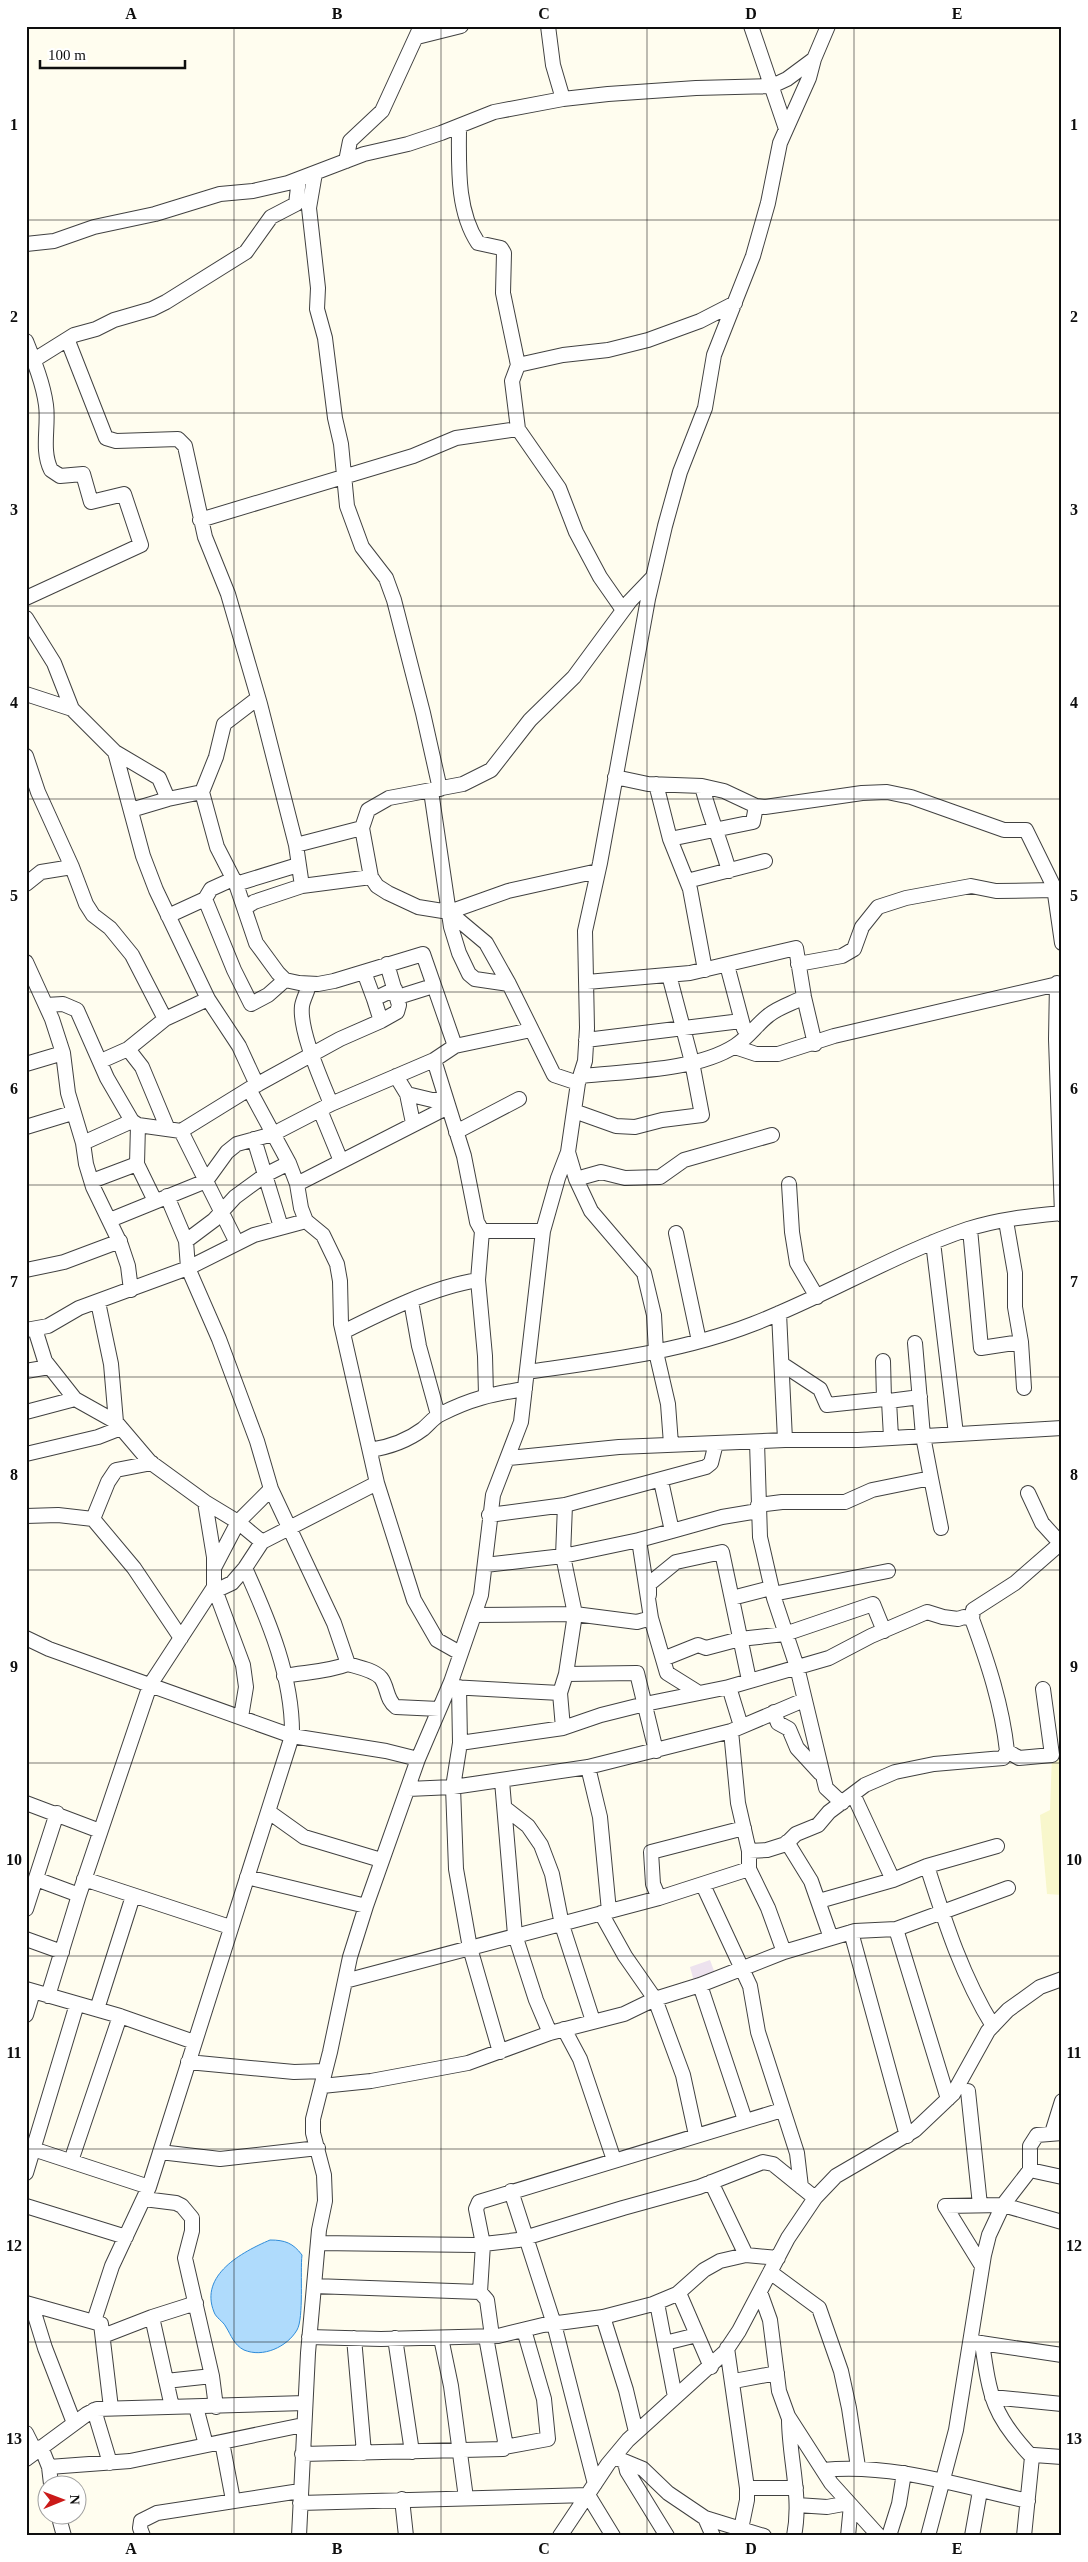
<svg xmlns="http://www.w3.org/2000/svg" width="1088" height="2562" font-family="'Times New Roman',serif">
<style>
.industrial{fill:#ede2ee}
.farmland{fill:#f8f7cc}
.water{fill:#afdbfc;stroke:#2f8cd9}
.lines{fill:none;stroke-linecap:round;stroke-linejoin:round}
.minor-casing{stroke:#414141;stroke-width:16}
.minor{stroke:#fff;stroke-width:14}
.grid{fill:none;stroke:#0e0e0e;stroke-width:1;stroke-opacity:0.55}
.neatline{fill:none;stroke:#0e0e0e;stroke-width:2}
.grid-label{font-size:16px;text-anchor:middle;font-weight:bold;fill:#0e0e0e}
</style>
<rect width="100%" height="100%" fill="#fffdef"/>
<path class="industrial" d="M 710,1960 L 716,1976 L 695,1985 L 690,1967 Z"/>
<path class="farmland" d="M 1062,1754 L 1062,1895 L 1047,1894 L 1040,1815 L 1050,1810 L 1052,1755 Z"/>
<path class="water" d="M 270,2240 C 285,2240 293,2243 302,2255 C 300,2272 304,2318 297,2330 C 287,2347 263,2358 244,2350 C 234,2345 231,2335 226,2327 C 223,2321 216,2318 214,2312 C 199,2275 242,2252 270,2240 Z"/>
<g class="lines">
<defs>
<path id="minor" d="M 548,26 L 553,65 L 563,99
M 751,26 L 786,129
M 417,37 L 461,26
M 459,126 C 459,164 456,210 478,243 L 501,248 L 504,253 L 503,293 L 518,365 L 512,381 L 518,429 L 559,488 L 576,532 L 600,577 L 623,610
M 346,161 L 350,141 L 382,111 L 421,26
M 315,173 L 309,208 L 318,288 L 317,309 L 325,338 L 335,418 L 341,444 L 347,506 L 362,547 L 386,578 L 394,600 L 423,713 L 440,789
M 26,244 L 54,241 L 94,227 L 155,214 L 220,194 L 253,191 L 288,183 L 364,154 L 408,144 L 441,133 L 494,112 L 563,99 L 608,94 L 696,88 L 772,86 L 787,79 L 814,59
M 26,341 C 34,361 43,383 46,405 C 49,426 41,450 51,470 L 60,476 L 83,474 L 91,502 L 124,494 L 141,545 L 26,598
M 68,341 L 106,438 L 116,441 L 178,439 L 185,446 L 205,537 L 228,594 L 260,704 L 296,845 L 302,886 L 371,877 L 377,886 L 388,893 L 418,907 L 449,912 L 486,943 L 509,984 L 554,1075 L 578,1083
M 34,360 L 74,335 L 96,329 L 114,320 L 152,309 L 166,302 L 246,252 L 271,217 L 296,204 L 299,179
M 518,365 L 563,355 L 608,350 L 648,340 L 700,321 L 735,303
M 200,520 L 413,456 L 456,438 L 518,429
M 26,618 L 54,663 L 72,709 L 115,752 L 159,778 L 168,799 L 202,792
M 26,694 L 72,709
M 258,698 L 224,724 L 216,757 L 202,792 L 217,847 L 236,884 L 256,943 L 278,973 L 285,980 L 299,983 L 318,984 L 334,981 L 423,954 L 455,1046
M 115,752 L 143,856 L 156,890 L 208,999 L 239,1046 L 257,1085
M 26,756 L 38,792 L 72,867 L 86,904 L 93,915 L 110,928 L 132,955 L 165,1019
M 615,777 L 648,784 L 702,786 L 724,791 L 756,806 L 765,807 L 862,793 L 887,792 L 911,797 L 1004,830 L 1026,830 L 1054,887 L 1062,943
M 656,784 L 670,839 L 690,889 L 705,970
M 702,786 C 709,815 721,842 729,871
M 431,791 L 451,927 L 459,953 L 469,974 L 475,979 L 509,984
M 131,810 L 168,799
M 362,828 L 371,877
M 670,839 L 753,822 L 756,806
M 296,845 L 362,828 L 368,810 L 389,798 L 463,784 L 491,770 L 530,720 L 574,677 L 630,601 L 653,577
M 687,881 L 765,861
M 26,884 L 41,872 L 72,867
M 236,884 L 298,865
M 205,899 L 234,970 L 251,1004 L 268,995 L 285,980
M 245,908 L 254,902 L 302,886
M 449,912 L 508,891 L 598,871
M 168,916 L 205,899 L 211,889 L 233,879
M 26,962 L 52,1019 L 63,1053 L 68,1093 L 83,1143 L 86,1164 L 93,1187 L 121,1245 L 128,1266 L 131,1290
M 798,964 L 842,956 L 854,949 L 862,927 L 878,907 L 906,898 L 971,886 L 996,891 L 1055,890
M 727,965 L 744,1029
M 364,972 L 374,999
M 587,982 L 690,973 L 796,948 L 804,997 L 815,1044
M 1057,983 L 1056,1039 L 1062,1215
M 309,984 C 308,991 303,999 302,1006 C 299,1031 322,1081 331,1104
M 398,997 L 433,986
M 46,1005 L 63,1004 L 77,1010 L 107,1078 L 132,1121 L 138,1125 L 181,1131 L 249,1089 L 340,1039 L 381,1021 L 374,999 L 395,989
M 381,1021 L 397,1012 L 399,1005 L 387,964
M 586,1040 L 741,1021
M 735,1047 L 756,1054 L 778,1054 L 834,1036 L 1062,983
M 128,1049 L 142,1067 L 167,1127
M 434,1060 L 464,1156 L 477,1222 L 482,1231 L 478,1280 L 485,1356 L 486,1395
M 101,1061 L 128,1049 L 165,1019 L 208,999
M 26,1064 L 63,1053
M 396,1076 L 407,1094 L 413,1123
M 582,1076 C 628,1071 696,1071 735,1046 C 749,1037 757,1024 769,1015 C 779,1007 793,1003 804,997
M 249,1089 L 289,1163 L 297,1184 L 301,1208 L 306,1221 L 323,1235 L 337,1264 L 340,1281 L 341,1324 L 377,1483 L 414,1600 L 437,1640 L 460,1653
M 407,1094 L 432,1100 L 446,1100
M 320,1110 L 341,1161
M 574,1111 L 616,1126 L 635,1127 L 662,1120 L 702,1115 L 692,1062 L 669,975
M 138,1125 L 137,1164 L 155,1201
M 26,1127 L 72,1113
M 181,1131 L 237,1243
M 456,1132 L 519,1099
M 254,1139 L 281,1227
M 83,1143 L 132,1121
M 568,1152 L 576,1179 L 591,1211 L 644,1273 L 654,1315 L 656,1352 L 668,1404 L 671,1444
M 576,1179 L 601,1172 L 625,1178 L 660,1177 L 684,1160 L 772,1135
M 92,1181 L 137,1164
M 297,1184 L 448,1107
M 789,1184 L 792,1232 L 797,1263 L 817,1297
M 167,1196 L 186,1241 L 188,1268 L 219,1339 L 257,1441 L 271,1489 L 334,1623 L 348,1664
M 110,1220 L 206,1181 L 227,1152 L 237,1144 L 273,1134 L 331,1104 L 434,1060 L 455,1046 L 531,1030
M 1006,1221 L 1015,1273 L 1015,1307 L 1021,1342 L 1024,1388
M 970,1229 L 981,1348 L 1021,1342
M 482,1231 L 543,1231
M 676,1233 L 699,1341
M 186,1241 L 214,1220 L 235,1197 L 265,1175 L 289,1163
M 933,1242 L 956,1434
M 26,1270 L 64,1262 L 120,1241
M 411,1301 L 419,1346 L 438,1415
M 98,1302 L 111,1364 L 116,1422
M 779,1313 L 785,1440
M 35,1329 L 45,1361 L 75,1399 L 116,1422 L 150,1462 L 205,1502 L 238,1522 L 262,1542
M 26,1330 L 48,1326 L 79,1308 L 188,1268 L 254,1235 L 306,1221
M 343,1332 C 383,1312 433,1287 478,1280
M 883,1361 L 884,1399 L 889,1401 L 891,1437
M 782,1364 L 820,1389 L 827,1405 L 884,1399
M 26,1371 L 49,1367
M 527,1372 C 603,1361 681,1352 753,1324 C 826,1296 894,1254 968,1229 C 998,1219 1031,1216 1062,1213
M 889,1401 L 920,1397
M 26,1412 L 75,1399
M 757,1442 L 760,1537 L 774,1598 L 797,1667 L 826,1788 L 842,1803
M 370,1450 C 390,1447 407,1441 423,1429 C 429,1424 434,1417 441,1414 C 470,1399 492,1394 525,1389
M 26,1454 L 98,1437 L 121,1428
M 509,1458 L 619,1447 L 785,1440 L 858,1440 L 1062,1428
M 931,1478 L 941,1528
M 661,1481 L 672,1531 L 639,1540 L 651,1618 L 667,1673 L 699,1693
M 1028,1493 L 1042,1523 L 1062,1545
M 205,1502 L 214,1557 L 214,1587 L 243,1665 L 246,1687 L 241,1717
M 758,1505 L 782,1502 L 845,1502 L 872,1490 L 931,1478 L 923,1436 L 915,1343
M 489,1515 L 565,1505 L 706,1467 L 711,1463 L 716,1443
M 26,1516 L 58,1515 L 93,1519 L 134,1568 L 181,1638
M 93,1519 L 108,1482 L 116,1470 L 152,1463
M 672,1531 L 722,1517 L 758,1511
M 485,1565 L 563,1556 L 639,1540
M 215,1566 L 238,1522 L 271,1489
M 215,1591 L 232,1583 L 245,1568 L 262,1542 L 377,1483
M 773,1594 L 888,1571
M 649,1595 L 649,1584 L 676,1562 L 722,1552 L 749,1680
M 732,1598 L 771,1588
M 474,1615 L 575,1614 L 637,1622 L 651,1618
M 972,1619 L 973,1610 L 1015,1583 L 1062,1542
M 26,1638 L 49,1649 L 292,1736 L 386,1751 L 418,1759
M 663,1659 L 698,1645 L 706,1648 L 740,1639 L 785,1634 L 873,1604 L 884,1631
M 566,1674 L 637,1673 L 656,1751
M 284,1676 C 306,1672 327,1672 348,1664 C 358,1667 374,1670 381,1678 C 388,1687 386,1700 396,1707 L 439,1709
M 451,1687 L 560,1693
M 459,1687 L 460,1743 L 453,1787 L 456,1869 L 470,1948 L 500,2052
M 729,1687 L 741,1726
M 774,1712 L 778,1723 L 789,1729 L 797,1748 L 820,1773
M 563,1728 L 560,1693 L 566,1674 L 575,1614 L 563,1556 L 565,1505
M 731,1731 L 738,1803 L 749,1851 L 749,1869 L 768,1908 L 784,1952
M 460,1743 L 563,1728 L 601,1715 L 645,1704 L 729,1687 L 829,1658 L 871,1636 L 927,1612 L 943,1617 L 958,1619 L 964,1617 L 972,1619 C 988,1663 1002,1705 1007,1751
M 588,1767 L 600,1817 L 609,1911
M 502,1781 L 515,1935 L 536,2000 L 550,2033
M 408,1789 L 453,1787 L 588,1767 L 731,1731 L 804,1700
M 853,1794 L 893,1880
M 26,1803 L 100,1831
M 505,1808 L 528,1826 L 541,1845 L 552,1874 L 562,1925 L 593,2021
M 269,1812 L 304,1837 L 381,1860
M 787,1842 L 811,1881 L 831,1938
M 749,1851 L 767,1850 L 786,1844 L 796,1834 L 818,1825 L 829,1812 L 865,1785 L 895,1772 L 934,1764 L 1003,1758 L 1007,1751 L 1019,1758 L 1052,1755 L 1043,1689
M 927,1866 C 945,1922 962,1976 993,2026
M 247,1877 L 366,1906
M 36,1879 L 79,1895
M 84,1879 L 230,1927
M 703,1885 L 750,1986 L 758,2032 L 797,2153 L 801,2187
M 659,1898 L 653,1884 L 651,1852 L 744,1828
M 819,1901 L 893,1880 L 927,1866 L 997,1846
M 26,1909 L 57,1813
M 601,1913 L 625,1956 L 655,1999 L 683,2075 L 696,2135
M 896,1929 L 948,2099
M 851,1932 L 907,2136
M 26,1939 L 62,1952
M 345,1981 L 659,1898 L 749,1869
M 700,1985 L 745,2120
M 26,1989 L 120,2016 L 194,2042
M 48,1996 L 79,1895 L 150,1685 L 214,1587
M 97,2009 L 133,1896
M 26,2015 L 33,1992
M 564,2029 L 580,2059 L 614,2160
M 188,2062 L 294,2072 L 325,2071
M 322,2086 L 371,2081 L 468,2063 L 550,2033 L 624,2014 L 655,1999 L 700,1985 L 784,1952 L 855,1931 L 896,1929 L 1008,1888
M 968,2091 L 980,2205
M 1052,2133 L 1062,2101
M 27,2147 L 149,2187
M 160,2152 L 220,2159 L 318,2148
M 71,2161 L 120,2016
M 1030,2170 L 1062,2177
M 26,2173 L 77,2004
M 711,2182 L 746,2255
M 511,2191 L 554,2324 L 595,2484
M 144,2199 L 176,2203 L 182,2206 L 192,2218 L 192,2231 L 185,2258 L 212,2376 L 216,2407
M 26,2206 L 126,2237
M 318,2243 L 475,2245 L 518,2240 L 623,2208 L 699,2187 L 763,2162 L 773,2164 L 815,2198
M 982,2266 L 945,2206 L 1003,2205 L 1062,2222
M 770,2272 L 819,2308 L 841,2371 L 849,2408 L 858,2467
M 314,2286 L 480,2292 L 487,2300 L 492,2336
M 480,2292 L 483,2244 L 476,2209 L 479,2202 L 782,2110
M 760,2292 L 770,2320 L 779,2391 L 788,2416 L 831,2483 L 879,2536
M 679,2293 L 711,2367
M 26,2303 L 101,2324 L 111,2408
M 657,2303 L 675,2397
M 32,2306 L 45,2348 L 74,2423
M 152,2317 L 172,2407
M 603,2317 L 626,2390 L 636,2432
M 94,2321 L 112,2266 L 149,2187 L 292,1736 C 293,1678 269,1621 245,1568
M 103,2336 L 152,2317 L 196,2303
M 309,2337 L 381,2339 L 498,2336 L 543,2325 L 603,2317 L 653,2304 L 677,2294 L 704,2270 L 720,2261 L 746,2255 L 778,2258
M 354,2338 L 364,2453
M 395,2338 L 412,2452
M 441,2338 L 451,2386 L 466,2498
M 974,2342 L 1062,2355
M 665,2343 L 697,2335
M 982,2343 C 990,2398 993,2416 1032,2457
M 727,2348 L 747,2488 L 747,2500 L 741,2529
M 166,2381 L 212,2376
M 734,2381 L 777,2373
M 992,2397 L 1062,2404
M 196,2407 L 206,2445
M 94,2410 L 110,2463
M 789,2419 C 789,2458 802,2497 794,2536
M 26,2433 L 35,2451
M 222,2442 L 233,2500
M 41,2447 L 49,2467 L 51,2484
M 505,2447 L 548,2439 L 544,2399 L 524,2330
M 302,2454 L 503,2449 L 505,2441 L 486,2337
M 614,2457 L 643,2469 L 668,2493 L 705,2518 L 764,2536
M 26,2459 L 87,2414 L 97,2409 L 305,2403
M 625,2462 L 627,2471 L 667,2536
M 49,2467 L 130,2461 L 303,2425
M 823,2470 C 892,2463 960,2486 1028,2501
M 747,2488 L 796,2488
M 402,2499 L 406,2536
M 300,2503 L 588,2495 L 613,2536
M 797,2505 L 827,2507 L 849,2503
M 58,2514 L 64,2536
M 705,2518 L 713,2536
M 143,2536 L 140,2528 L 141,2521 L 157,2513 L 300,2491
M 299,2536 L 308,2353 L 319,2230 L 325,2201 L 324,2175 L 313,2133 L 313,2119 L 330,2052 L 350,1957 L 366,1906 L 418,1759 L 451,1682 L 481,1595 L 493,1495 L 521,1422 L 543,1231 L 558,1178 L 568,1152 L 578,1083 L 585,1061 L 587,1028 L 585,931 L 600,863 L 648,599 L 665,526 L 680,472 L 705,408 L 714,355 L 753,256 L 768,203 L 780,143 L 809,78 L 814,59 L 828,26
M 560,2536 L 608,2464 L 628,2440 L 725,2352 L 739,2331 L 788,2238 L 815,2198 L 836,2176 L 915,2130 L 953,2094 L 988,2031 L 1008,2010 L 1040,1987 L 1062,1979
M 848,2536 L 851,2505
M 889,2536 L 899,2504 L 904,2473
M 928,2536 L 956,2430 L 984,2255 L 989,2235 L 1003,2205 L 1030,2170 L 1030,2146 L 1037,2135 L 1062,2133
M 972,2536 L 980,2491
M 1024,2536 L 1032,2457 L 1034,2455 L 1062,2457"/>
</defs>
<use href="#minor" class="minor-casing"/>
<use href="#minor" class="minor"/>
</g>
<path class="grid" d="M 234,26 L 234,2536M 441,26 L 441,2536M 647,26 L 647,2536M 854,26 L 854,2536M 26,220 L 1062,220M 26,413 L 1062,413M 26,606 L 1062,606M 26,799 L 1062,799M 26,992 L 1062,992M 26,1185 L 1062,1185M 26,1377 L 1062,1377M 26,1570 L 1062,1570M 26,1763 L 1062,1763M 26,1956 L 1062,1956M 26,2149 L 1062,2149M 26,2342 L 1062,2342"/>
<rect width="1088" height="2562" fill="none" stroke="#ffffff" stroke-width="55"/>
<g transform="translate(62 2500) rotate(89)"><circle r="24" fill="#ffffff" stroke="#9f9f9f"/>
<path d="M0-4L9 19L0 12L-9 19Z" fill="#cb1a19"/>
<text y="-8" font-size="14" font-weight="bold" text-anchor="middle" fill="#0e0e0e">N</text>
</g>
<path d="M40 60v8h145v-8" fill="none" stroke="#0e0e0e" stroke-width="2.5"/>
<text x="48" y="60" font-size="15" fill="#0e0e0e" stroke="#ffffff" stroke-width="4" paint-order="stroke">100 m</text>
<rect x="28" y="28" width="1032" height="2506" class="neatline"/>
<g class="grid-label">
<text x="131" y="19">A</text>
<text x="337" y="19">B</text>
<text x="544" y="19">C</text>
<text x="751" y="19">D</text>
<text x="957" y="19">E</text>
<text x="14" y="130">1</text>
<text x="1074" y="130">1</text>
<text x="14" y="322">2</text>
<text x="1074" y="322">2</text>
<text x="14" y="515">3</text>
<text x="1074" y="515">3</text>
<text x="14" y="708">4</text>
<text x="1074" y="708">4</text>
<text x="14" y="901">5</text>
<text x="1074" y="901">5</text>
<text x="14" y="1094">6</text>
<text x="1074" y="1094">6</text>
<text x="14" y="1287">7</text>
<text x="1074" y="1287">7</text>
<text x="14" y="1480">8</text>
<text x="1074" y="1480">8</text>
<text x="14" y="1672">9</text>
<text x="1074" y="1672">9</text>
<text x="14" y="1865">10</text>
<text x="1074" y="1865">10</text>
<text x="14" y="2058">11</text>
<text x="1074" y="2058">11</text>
<text x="14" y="2251">12</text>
<text x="1074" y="2251">12</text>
<text x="14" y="2444">13</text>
<text x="1074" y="2444">13</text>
<text x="131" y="2554">A</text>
<text x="337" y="2554">B</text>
<text x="544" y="2554">C</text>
<text x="751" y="2554">D</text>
<text x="957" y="2554">E</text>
</g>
</svg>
